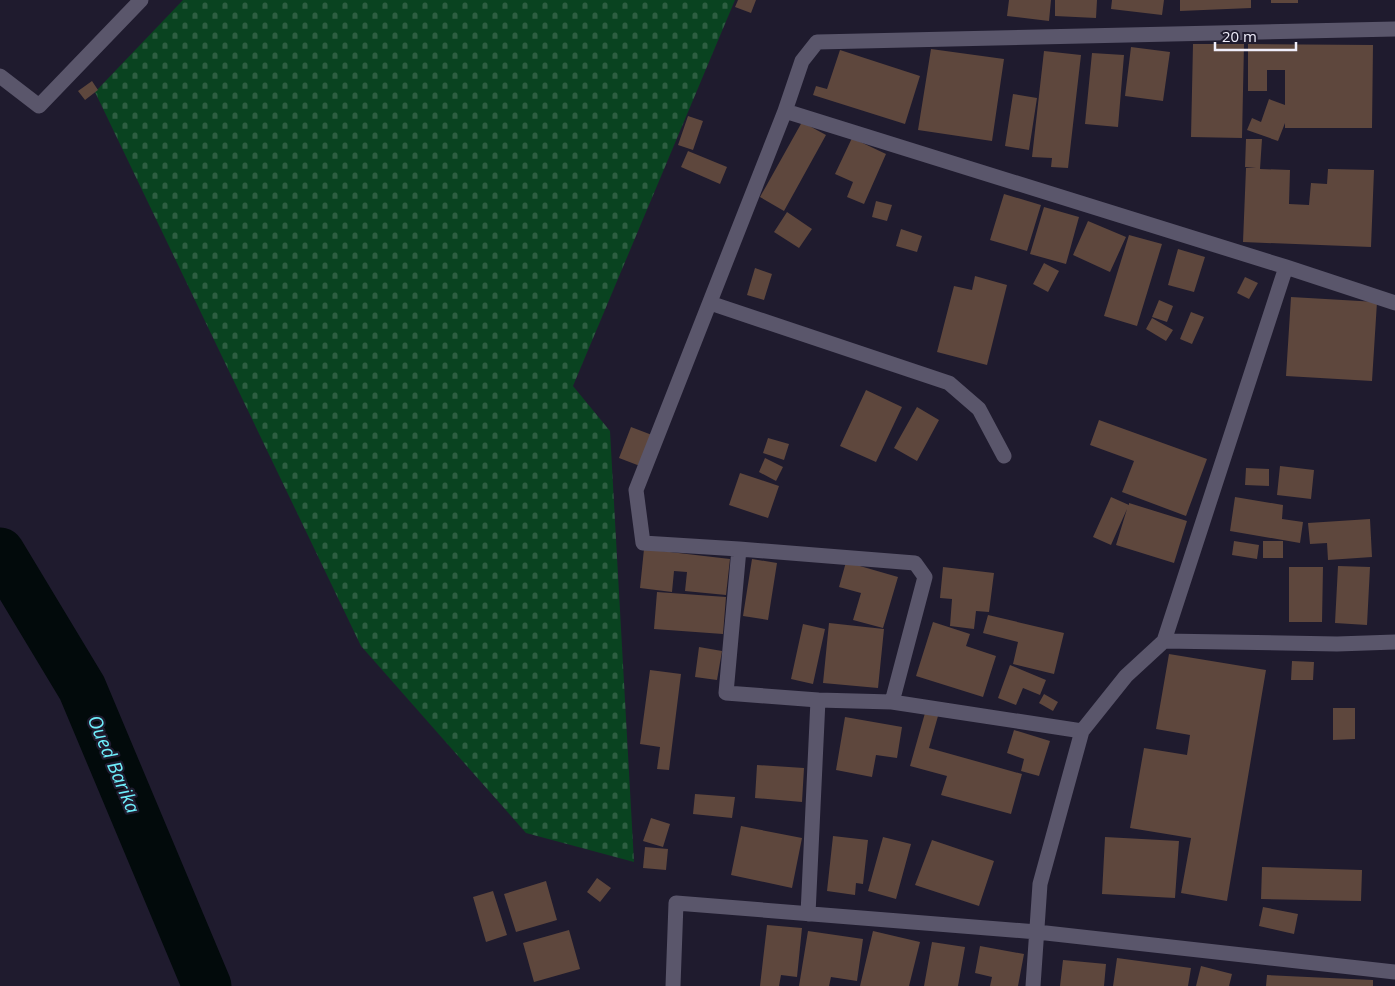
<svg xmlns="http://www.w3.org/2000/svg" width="1395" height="986" font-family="'Open Sans',sans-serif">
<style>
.cemetery{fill:url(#cemetery-stones)}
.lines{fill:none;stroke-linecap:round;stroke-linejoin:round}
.river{stroke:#020a0b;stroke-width:49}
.building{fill:#5e473d}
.street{stroke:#5a566b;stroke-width:15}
.labels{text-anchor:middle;stroke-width:4.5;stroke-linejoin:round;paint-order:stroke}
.water-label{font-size:19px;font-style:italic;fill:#6feffc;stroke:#1f1b2e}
</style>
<defs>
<pattern id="cemetery-stones" width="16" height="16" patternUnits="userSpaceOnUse" patternTransform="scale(1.25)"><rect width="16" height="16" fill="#094320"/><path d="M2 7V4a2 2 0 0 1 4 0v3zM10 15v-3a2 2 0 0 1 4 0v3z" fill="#2d5e41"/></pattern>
</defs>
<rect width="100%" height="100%" fill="#1f1b2e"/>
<path class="cemetery" d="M 183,0 L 735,0 L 573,386 L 610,431 L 634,862 L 526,833 L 361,646 L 95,92 Z"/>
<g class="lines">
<path class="river" d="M 0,552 L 82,688 L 207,986"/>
</g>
<path class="building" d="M 738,0 L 756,0 L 751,13 L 735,7 Z
M 1009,0 L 1051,0 L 1049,21 L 1007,16 Z
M 1055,0 L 1097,0 L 1096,18 L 1055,16 Z
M 1112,0 L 1164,0 L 1162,15 L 1111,9 Z
M 1180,0 L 1251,0 L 1251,8 L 1180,11 Z
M 1271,0 L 1298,0 L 1298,3 L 1271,3 Z
M 1193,44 L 1244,44 L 1242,138 L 1191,137 Z
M 1248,44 L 1373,45 L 1372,128 L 1285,128 L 1285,123 L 1278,141 L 1247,130 L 1252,118 L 1261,122 L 1269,99 L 1285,105 L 1285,70 L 1267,70 L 1267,91 L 1248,91 Z
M 1131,47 L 1170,52 L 1163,101 L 1125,96 Z
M 931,49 L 1004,59 L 992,141 L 918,130 Z
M 840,50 L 920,76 L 905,124 L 813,95 L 816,86 L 827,89 Z
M 1044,51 L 1081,55 L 1068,168 L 1051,167 L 1052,158 L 1032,157 Z
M 1092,53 L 1124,55 L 1118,127 L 1085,124 Z
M 92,81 L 98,90 L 85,100 L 78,91 Z
M 1013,94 L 1037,98 L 1029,150 L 1005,146 Z
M 688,116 L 703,121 L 693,150 L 678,145 Z
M 802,122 L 826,135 L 784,211 L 760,197 Z
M 852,138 L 886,154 L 864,204 L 847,197 L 853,182 L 835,174 Z
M 1246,139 L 1262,139 L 1260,169 L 1290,170 L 1289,204 L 1309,205 L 1311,183 L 1327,184 L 1328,169 L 1374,170 L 1371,247 L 1243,242 L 1246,168 L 1256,168 L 1245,167 Z
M 688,151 L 727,167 L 720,184 L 681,167 Z
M 1004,194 L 1041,205 L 1027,251 L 990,240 Z
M 876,201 L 892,205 L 887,221 L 872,217 Z
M 1044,207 L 1079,217 L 1066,264 L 1030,254 Z
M 787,212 L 812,229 L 799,248 L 774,232 Z
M 1088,221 L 1126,237 L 1110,272 L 1073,255 Z
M 901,229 L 922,236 L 917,252 L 896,246 Z
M 1129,235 L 1162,244 L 1137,326 L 1104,316 Z
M 1178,249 L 1205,257 L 1194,292 L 1168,285 Z
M 1044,263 L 1059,271 L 1048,292 L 1033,284 Z
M 755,268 L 772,274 L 764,300 L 747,295 Z
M 975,276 L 1007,285 L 987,365 L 937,352 L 954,286 L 972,290 Z
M 1245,277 L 1258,283 L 1249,299 L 1237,293 Z
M 1291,297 L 1377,302 L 1372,381 L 1286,376 Z
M 1159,300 L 1173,306 L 1167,322 L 1152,317 Z
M 1191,312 L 1204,317 L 1192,344 L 1180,339 Z
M 1152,318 L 1173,330 L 1166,341 L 1146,329 Z
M 866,390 L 902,407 L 876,462 L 840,446 Z
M 917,407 L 939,420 L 917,461 L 894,448 Z
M 1099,420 L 1207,459 L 1186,516 L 1122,492 L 1134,461 L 1090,445 Z
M 631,427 L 652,435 L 640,466 L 619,458 Z
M 768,438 L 789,444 L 784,460 L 763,453 Z
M 765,458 L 783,467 L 776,481 L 759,472 Z
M 1280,466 L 1314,470 L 1311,499 L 1277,495 Z
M 1246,468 L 1269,469 L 1269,486 L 1245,485 Z
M 740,473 L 779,486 L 768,518 L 729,505 Z
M 1111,497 L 1129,505 L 1129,503 L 1187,521 L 1174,563 L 1116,545 L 1127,509 L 1111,545 L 1093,537 Z
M 1235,497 L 1283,505 L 1282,519 L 1303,522 L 1300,543 L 1230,531 Z
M 1370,519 L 1372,557 L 1328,560 L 1327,543 L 1310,544 L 1308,523 Z
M 1234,541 L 1259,545 L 1257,559 L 1232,555 Z
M 1263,541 L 1283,541 L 1283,558 L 1263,558 Z
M 644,549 L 730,559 L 726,595 L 685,591 L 687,572 L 674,571 L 672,592 L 640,588 Z
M 752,559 L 777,563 L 768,620 L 743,616 Z
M 846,562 L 898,577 L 883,628 L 853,620 L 861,593 L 839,587 Z
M 1338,566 L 1370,567 L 1367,625 L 1335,623 Z
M 943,567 L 994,573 L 989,612 L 976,611 L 974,629 L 950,626 L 952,599 L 940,598 Z
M 1289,567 L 1323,567 L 1322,622 L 1289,622 Z
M 657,592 L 726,597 L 723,634 L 654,629 Z
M 988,615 L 1064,633 L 1054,674 L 1013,664 L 1018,642 L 983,633 Z
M 933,622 L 970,634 L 966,646 L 996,656 L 983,697 L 916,676 Z
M 829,623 L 884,629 L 878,688 L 823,683 Z
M 803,624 L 825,629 L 813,684 L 791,679 Z
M 699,647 L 722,651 L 717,680 L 695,677 Z
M 1169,654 L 1266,670 L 1227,901 L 1181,893 L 1191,838 L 1130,828 L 1144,748 L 1187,755 L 1190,735 L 1156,729 Z
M 1292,661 L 1314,662 L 1313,680 L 1291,680 Z
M 1010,665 L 1046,680 L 1040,695 L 1023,688 L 1016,705 L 998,698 Z
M 650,670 L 681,674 L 669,770 L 657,769 L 660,747 L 640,744 Z
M 1044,694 L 1058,702 L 1053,711 L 1039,703 Z
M 1333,708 L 1355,708 L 1355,739 L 1333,740 Z
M 925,713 L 938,716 L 929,748 L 1022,774 L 1011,814 L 941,795 L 947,776 L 910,766 Z
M 845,717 L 902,727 L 897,758 L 876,755 L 872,777 L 836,770 Z
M 1014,730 L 1050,741 L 1039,776 L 1021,771 L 1024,759 L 1007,753 Z
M 757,765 L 804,768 L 802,802 L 755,798 Z
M 695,794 L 735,797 L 732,818 L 693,814 Z
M 651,818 L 670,824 L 663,847 L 643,841 Z
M 741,826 L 802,838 L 792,888 L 731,875 Z
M 833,836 L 868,840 L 863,884 L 856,883 L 855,895 L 827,891 Z
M 883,837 L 911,844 L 896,899 L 868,891 Z
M 1105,837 L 1179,841 L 1175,898 L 1102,894 Z
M 932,840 L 994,861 L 979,906 L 915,885 Z
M 645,847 L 668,849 L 666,870 L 643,868 Z
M 1262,867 L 1362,870 L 1361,901 L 1261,899 Z
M 597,878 L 611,888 L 600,902 L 587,892 Z
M 546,881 L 557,920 L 516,932 L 504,894 Z
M 493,891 L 507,935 L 486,942 L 473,897 Z
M 1263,907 L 1298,914 L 1294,934 L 1259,926 Z
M 767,925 L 802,928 L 797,977 L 781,975 L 779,986 L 760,986 Z
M 569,930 L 580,969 L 534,982 L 523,943 Z
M 808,931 L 863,939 L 857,981 L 831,977 L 829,986 L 799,986 Z
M 873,931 L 920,942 L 909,986 L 860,986 Z
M 932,942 L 965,947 L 958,986 L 924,986 Z
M 980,946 L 1024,954 L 1018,986 L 990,986 L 992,977 L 975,973 Z
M 1117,958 L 1191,968 L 1188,986 L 1113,986 Z
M 1063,960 L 1106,964 L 1104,986 L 1060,986 Z
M 1201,966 L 1232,974 L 1229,986 L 1196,986 Z
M 1267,975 L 1373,980 L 1373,986 L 1266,986 Z"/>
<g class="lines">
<path class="street" d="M 1395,29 L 817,42 L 802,61 L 785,111 L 1286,267 L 1395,303
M 0,76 L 39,106 L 141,0
M 785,111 L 636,490 L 643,543 L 739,549 L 726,693 L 818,700 L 808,914
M 710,303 L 949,383 L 979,409 L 1004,456
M 739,549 L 915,563 L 925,577 L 892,702
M 1164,641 L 1286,267
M 818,700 L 892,702 L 1082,731
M 673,986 L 676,903 L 1037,932 L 1395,972
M 1033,986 L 1040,884 L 1082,731 L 1126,676 L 1164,641 L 1337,644 L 1395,642"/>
</g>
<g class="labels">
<g class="water-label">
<text transform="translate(114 764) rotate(67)" y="7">Oued Barika</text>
</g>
</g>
<path d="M1215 42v8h81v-8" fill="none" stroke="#f0eefb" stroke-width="2.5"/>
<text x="1222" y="42" font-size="15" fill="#f0eefb" stroke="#1f1b2e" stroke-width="4" paint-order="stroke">20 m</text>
</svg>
